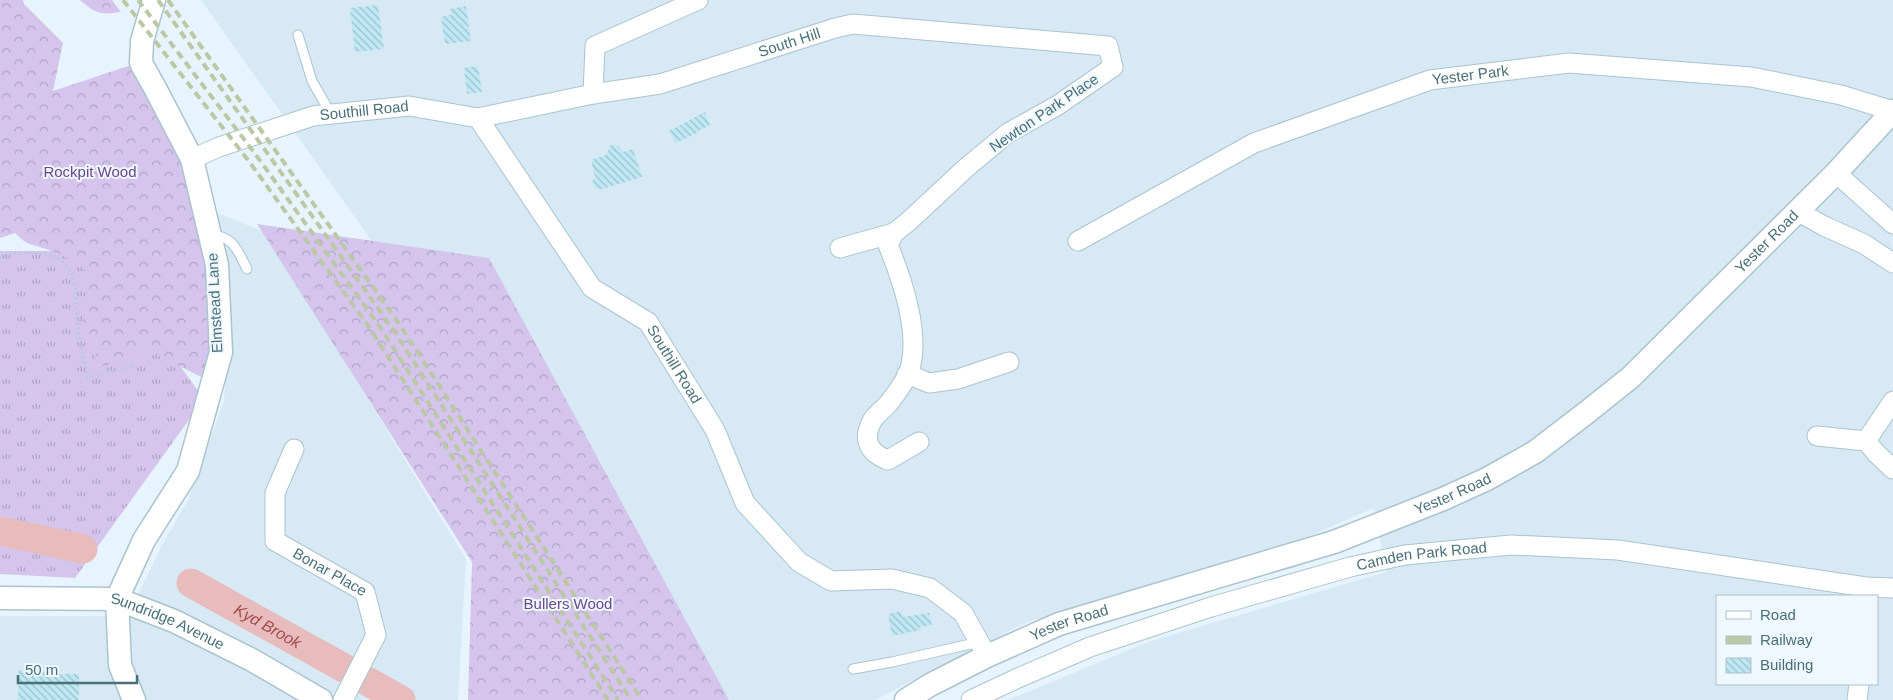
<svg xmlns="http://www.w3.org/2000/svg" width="1893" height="700" font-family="Arial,sans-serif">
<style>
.residential{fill:#d6e9f5;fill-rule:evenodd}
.grass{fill:url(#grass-tufts)}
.forest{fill:url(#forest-crowns)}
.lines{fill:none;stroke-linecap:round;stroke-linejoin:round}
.river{stroke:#e8bbbc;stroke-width:29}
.building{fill:url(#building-back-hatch)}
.service-casing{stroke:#aac4ce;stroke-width:11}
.minor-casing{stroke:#aac4ce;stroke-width:21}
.tertiary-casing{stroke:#aac4ce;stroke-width:25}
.path{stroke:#a1cdd9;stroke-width:3;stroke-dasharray:1 4;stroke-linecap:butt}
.service{stroke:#fff;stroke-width:9}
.minor{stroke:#fff;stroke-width:19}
.tertiary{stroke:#fff;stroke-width:22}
.rail{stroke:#bbc8a5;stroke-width:4;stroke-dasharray:8 5;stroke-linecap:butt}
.labels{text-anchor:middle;stroke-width:4;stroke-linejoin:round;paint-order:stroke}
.street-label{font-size:15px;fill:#4a7079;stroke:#eff8ff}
.park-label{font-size:15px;fill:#6b478b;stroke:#eff8ff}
.water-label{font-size:16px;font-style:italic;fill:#a24b4c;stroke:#eff8ff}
</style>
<defs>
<pattern id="grass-tufts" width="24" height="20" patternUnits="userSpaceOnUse" patternTransform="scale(1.25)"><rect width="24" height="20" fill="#d5c5ec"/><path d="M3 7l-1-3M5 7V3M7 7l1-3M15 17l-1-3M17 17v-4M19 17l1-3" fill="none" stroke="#afa4c4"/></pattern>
<pattern id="forest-crowns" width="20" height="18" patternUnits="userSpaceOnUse" patternTransform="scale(1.25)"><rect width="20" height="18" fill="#d5c5ec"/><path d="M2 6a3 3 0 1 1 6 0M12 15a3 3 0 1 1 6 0" fill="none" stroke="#afa4c4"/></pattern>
<pattern id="building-back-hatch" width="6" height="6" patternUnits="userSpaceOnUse" patternTransform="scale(1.25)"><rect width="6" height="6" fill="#bee8f4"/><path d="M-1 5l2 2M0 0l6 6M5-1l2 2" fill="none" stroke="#9cc0ca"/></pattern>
</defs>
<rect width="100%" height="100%" fill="#e8f4fd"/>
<path class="residential" d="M 201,0 L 1893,0 L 1893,700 L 1008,700 L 1148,642 L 1386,572 L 1374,508 L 1307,537 L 1183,578 L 1027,622 L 875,700 L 683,700 L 568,518 ZM 1717,596 L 1877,596 L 1877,684 L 1717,684 Z
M 212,212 L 226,216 L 278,238 L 345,362 L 466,559 L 458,700 L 0,700 L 0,616 L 128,616 L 161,547 L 188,500 L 224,401 L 228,333 Z"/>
<path class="grass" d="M 0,251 L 97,251 L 204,399 L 75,578 L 0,574 Z"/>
<path class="forest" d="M 0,0 L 23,0 L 24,4 L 63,43 L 53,91 L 131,65 L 185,162 L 207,270 L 210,350 L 201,377 L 142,347 L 130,361 L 101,366 L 94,356 L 99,351 L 98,345 L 89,340 L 84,319 L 92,295 L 83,288 L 91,276 C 79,263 60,253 43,248 C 28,243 27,245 15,233 L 0,238 Z
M 80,0 L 112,0 L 121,12 C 101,15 96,14 80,0 Z
M 257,224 L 489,258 L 729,700 L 468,700 L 472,562 Z"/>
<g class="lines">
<g class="river">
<path d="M 0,531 L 83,549"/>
<path id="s1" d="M 191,583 L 344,668"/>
<path d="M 367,681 L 401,700"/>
</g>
</g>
<path class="building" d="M 378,5 L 384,49 L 355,52 L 350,8 Z
M 466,6 L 471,41 L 445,44 L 441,17 L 451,15 L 450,9 Z
M 478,66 L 482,92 L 467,94 L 464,68 Z
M 705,112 L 710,125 L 698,131 L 699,132 L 676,143 L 669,131 Z
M 611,145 L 618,146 L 623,152 L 633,149 L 642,177 L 599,190 L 595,188 L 592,182 L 595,177 L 591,160 L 606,155 Z
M 901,611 L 902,617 L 929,613 L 932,625 L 919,627 L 920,630 L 892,636 L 888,614 Z
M 19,670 L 49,671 L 48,674 L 79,674 L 79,700 L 18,700 Z"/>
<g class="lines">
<defs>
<path id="service" d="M 298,35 L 312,81 L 331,114
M 210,235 C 233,235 238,251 247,269
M 853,669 L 892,662 L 979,642"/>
<g id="minor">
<path d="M 593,94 L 595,46 L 698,0"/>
<path id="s2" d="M 478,118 L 593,94 L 660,84 L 835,28 L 853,24 L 1108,46 L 1113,67 L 1058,105 L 1008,133 L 967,167 L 909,221 L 894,233 L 888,245 C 902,279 919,328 911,365 C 908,378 896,394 888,404 C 883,410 875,415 872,421 C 862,440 869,453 888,460 L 919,442"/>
<path id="s3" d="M 192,159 L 219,147 L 313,116 L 409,106 L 478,118 L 592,288 L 648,322 L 715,430 L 745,503 L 799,562 L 831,581 L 892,579 L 930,588 L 963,613 L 987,656"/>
<path d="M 1836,173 L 1893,224"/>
<path d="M 1797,211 L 1824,226 L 1864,244 L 1893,263"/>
<path id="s4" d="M 1078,241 L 1254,143 L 1430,80 L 1569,63 L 1751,77 L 1841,95 L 1893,111"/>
<path d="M 840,248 L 894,233"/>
<path d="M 907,374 L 929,383 L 958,379 L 1009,362"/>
<path d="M 1817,436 L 1866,441 L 1876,453 L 1893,469"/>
<path d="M 1866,441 L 1893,401"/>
<path id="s5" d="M 294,449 L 275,493 L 275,541 L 365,592 L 376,635 L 343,700"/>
<path id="s6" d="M 971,700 L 1018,678 L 1090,647 L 1211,607 L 1350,567 L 1405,555 L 1511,545 L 1618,550 L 1866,587 L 1893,588"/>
<path d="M 1857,700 L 1859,684"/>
</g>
<g id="tertiary">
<path id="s7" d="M 0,598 L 117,599 L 174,621 L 252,660 L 321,700"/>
<path d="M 134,700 L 120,665 L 117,599 L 144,540 L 188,471 L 221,352 L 217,265 L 192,159 L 155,88 L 141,63 L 142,41 L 154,0"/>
<path id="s8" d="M 906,700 L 930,685 L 987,656 L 1059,624 L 1334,542 L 1443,499 L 1487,479 L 1535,452 L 1586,413 L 1631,377 L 1836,173 L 1893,111"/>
</g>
</defs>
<use href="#service" class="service-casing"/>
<use href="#minor" class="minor-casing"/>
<use href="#tertiary" class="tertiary-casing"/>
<path class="path" d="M 0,258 C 9,253 23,253 34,253 C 83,254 74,293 78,328 C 80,344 84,360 87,377 L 135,366"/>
<use href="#service" class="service"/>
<use href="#minor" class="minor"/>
<use href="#tertiary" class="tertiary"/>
<path class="rail" d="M 123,0 L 248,160 L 369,327 L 608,700
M 138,0 L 256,155 L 380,327 L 618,700
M 158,0 L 392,328 L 631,700
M 168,0 L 400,325 L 642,700"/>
</g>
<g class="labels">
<g class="street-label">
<text dy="5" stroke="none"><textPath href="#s2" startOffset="321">South Hill</textPath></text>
<text dy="5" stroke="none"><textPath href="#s4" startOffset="429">Yester Park</textPath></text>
<text dy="5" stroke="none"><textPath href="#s3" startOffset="180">Southill Road</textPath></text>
<text transform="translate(1044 113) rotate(-34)" y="5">Newton Park Place</text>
<text dy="5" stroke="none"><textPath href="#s8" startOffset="992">Yester Road</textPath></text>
<text transform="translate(215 303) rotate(-93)" y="5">Elmstead Lane</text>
<text dy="5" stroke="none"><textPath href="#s3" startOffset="615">Southill Road</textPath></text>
<text dy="5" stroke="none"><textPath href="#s8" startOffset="586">Yester Road</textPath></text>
<text dy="5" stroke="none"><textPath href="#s6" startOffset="475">Camden Park Road</textPath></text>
<text dy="5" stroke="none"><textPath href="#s5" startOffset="159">Bonar Place</textPath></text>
<text dy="5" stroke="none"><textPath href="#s8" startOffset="181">Yester Road</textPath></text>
<text dy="5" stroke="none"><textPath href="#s7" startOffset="172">Sundridge Avenue</textPath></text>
</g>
<g class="park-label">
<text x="90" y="177">Rockpit Wood</text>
<text x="568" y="609">Bullers Wood</text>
</g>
<g class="water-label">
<text dy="6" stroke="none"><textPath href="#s1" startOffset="88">Kyd Brook</textPath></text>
</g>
</g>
<rect x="1716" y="595" width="162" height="90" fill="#eff8ff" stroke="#adc2c9"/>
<rect x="1726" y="611" width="25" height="8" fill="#ffffff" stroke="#adc2c9"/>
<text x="1760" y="620" font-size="15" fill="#4a7079">Road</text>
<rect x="1726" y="636" width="25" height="8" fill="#bbc8a5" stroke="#adc2c9"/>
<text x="1760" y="645" font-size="15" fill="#4a7079">Railway</text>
<rect x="1726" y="658" width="25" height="15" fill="url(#building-back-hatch)" stroke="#adc2c9"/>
<text x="1760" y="670" font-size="15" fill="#4a7079">Building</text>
<path d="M18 675v8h119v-8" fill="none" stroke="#4a7079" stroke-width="2.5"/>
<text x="25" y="675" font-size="15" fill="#4a7079" stroke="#eff8ff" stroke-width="4" paint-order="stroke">50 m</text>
</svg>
